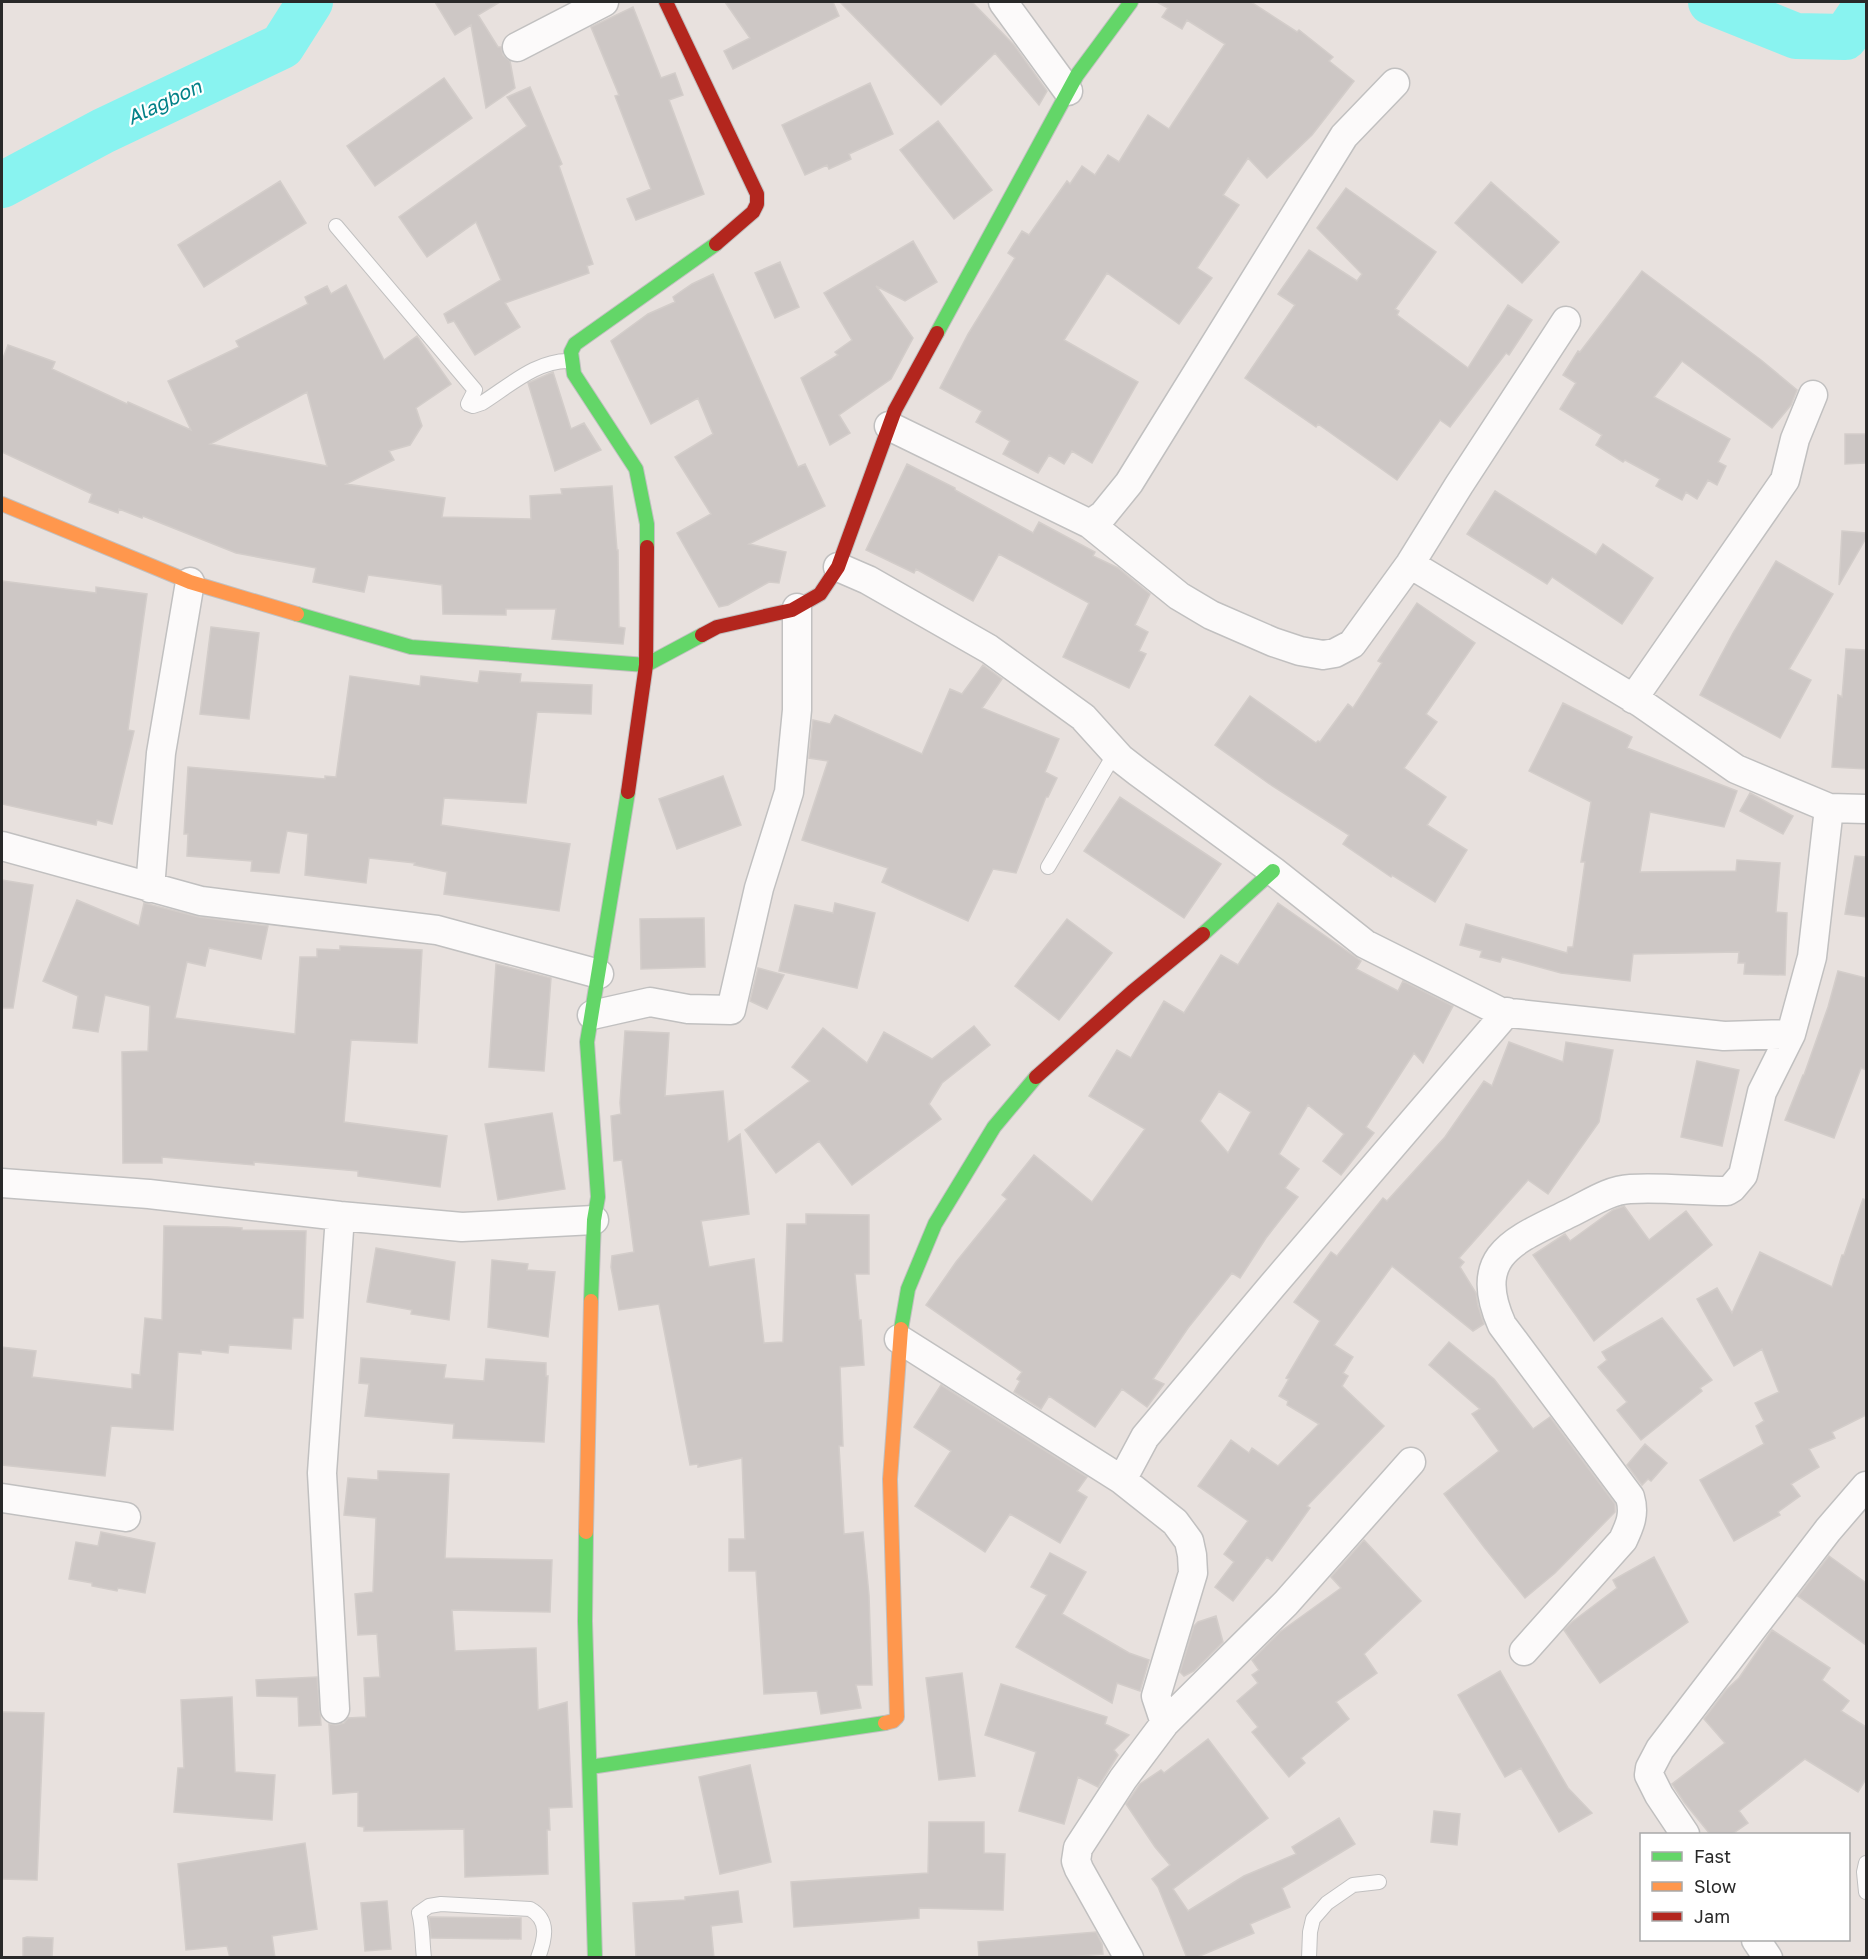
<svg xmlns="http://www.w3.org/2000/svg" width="1868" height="1959" font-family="'Golos Text',sans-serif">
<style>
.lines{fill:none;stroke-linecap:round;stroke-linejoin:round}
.river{stroke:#89f3f0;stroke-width:46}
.building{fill:#cdc7c5;stroke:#d3cdca;stroke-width:1.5;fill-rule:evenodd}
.lane-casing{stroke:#c1c0c0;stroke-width:16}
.street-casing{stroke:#c1c0c0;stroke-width:31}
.fast-casing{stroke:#c1c0c0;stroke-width:16}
.slow-casing{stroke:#c1c0c0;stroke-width:16}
.jam-casing{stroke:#c1c0c0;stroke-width:16}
.lane{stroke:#fcfafa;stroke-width:14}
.street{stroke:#fcfafa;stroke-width:28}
.fast{stroke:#63d668;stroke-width:14}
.slow{stroke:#ff974d;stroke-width:14}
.jam{stroke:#b3261e;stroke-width:14}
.labels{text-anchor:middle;stroke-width:4.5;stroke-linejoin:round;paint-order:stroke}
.water-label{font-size:20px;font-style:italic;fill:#038188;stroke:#fff}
</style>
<rect width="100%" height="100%" fill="#e8e1de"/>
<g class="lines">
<path class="river" d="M 1711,2 L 1796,36 L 1845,37 L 1866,6
M 2,185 L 103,131 L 282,46 L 310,2"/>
</g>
<path class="building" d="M 435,2 L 500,2 L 478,15 L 498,47 L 501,47 L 503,55 L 510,61 L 515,88 L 486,108 L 471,25 L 455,35 Z
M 725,2 L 833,2 L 839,16 L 733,69 L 724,51 L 750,38 Z
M 840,2 L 972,2 L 1014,45 L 1047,91 L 1039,105 L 995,53 L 941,105 Z
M 1157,2 L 1251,2 L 1297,32 L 1299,30 L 1333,57 L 1329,61 L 1354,81 L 1312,135 L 1267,178 L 1248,158 L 1223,195 L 1239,205 L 1197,268 L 1212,278 L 1179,324 L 1107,273 L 1064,340 L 1138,382 L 1092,463 L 1072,451 L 1064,464 L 1049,455 L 1038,473 L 1003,454 L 1010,441 L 976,422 L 982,411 L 940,388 L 968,334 L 1015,258 L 1008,253 L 1022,231 L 1029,235 L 1067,181 L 1070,184 L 1082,166 L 1095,175 L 1108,155 L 1119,162 L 1148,115 L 1169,129 L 1225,44 L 1187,20 L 1182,29 L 1162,17 L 1168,8 Z
M 633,7 L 661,78 L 675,73 L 683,95 L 669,100 L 704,194 L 636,220 L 627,199 L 651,189 L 615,96 L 619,95 L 591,27 Z
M 444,78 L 472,118 L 375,186 L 347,146 Z
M 870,83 L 893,134 L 849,154 L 851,159 L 829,169 L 827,165 L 805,175 L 782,125 Z
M 530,87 L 562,164 L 559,166 L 593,264 L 587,266 L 589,273 L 505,303 L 520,327 L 475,355 L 454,321 L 448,323 L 444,314 L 501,280 L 476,222 L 427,257 L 399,217 L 527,126 L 507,97 Z
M 938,121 L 992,190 L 954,219 L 900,150 Z
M 280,181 L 306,223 L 204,287 L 178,245 Z
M 1491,182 L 1559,242 L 1522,283 L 1455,223 Z
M 1346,188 L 1436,252 L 1395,309 L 1399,311 L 1397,315 L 1468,368 L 1508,305 L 1532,320 L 1509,355 L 1506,353 L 1450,427 L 1440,420 L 1397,480 L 1318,424 L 1316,427 L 1245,378 L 1295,305 L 1278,294 L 1309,250 L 1357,281 L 1362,274 L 1317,228 Z
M 913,241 L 937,282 L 905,301 L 876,286 L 913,338 L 891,379 L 839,415 L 850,433 L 830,445 L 801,378 L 838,355 L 835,352 L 852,340 L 824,293 Z
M 780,262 L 799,307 L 775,318 L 755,273 Z
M 1642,271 L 1761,360 L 1797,390 L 1791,405 L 1772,428 L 1682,361 L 1654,397 L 1730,439 L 1718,462 L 1726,466 L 1717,485 L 1708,480 L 1697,499 L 1686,492 L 1682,500 L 1656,486 L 1660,479 L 1625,460 L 1623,462 L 1596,445 L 1602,435 L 1560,409 L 1576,383 L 1563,375 L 1578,351 L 1580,352 Z
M 713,274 L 798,467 L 805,464 L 825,506 L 749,544 L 786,552 L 779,583 L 769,582 L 728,605 L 719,607 L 677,533 L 711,514 L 675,457 L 713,434 L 698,398 L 651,424 L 611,341 L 648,314 L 675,302 L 673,297 L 692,284 Z
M 346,285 L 384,360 L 417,336 L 451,384 L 416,408 L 422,426 L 410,445 L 389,451 L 394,460 L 346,484 L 445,498 L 442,517 L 531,519 L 530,496 L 562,494 L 561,489 L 612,486 L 617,550 L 618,550 L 619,627 L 625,628 L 623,644 L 552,639 L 556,609 L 506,609 L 506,615 L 443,614 L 442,585 L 368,575 L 364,592 L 313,582 L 316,568 L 236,553 L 143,516 L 142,518 L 119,509 L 118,513 L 89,502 L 92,494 L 2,452 L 2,361 L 8,345 L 55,362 L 52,369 L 127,404 L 128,402 L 191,430 L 168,381 L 239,347 L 236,341 L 308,304 L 305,297 L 327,286 L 331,294 ZM 307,392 L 327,466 L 210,444 L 216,441 Z
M 553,372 L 571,429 L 584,423 L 601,450 L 555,471 L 528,383 Z
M 1845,434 L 1866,434 L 1866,463 L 1845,464 Z
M 907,464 L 955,488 L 955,490 L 1033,533 L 1039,522 L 1095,552 L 1093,556 L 1118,568 L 1150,594 L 1135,625 L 1148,632 L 1139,651 L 1146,654 L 1129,688 L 1063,657 L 1089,603 L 999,554 L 973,601 L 916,569 L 914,573 L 866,550 Z
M 1495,491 L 1596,555 L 1603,544 L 1653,578 L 1622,624 L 1552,577 L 1547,584 L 1467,534 Z
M 1842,531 L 1866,533 L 1866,538 L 1839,585 Z
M 1776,561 L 1833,594 L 1789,669 L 1811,680 L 1780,738 L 1700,695 L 1733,633 Z
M 2,581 L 96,593 L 96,587 L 147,594 L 128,730 L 134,731 L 112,824 L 97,820 L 96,825 L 2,804 Z
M 1417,603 L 1475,643 L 1426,714 L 1437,722 L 1404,768 L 1446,797 L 1427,825 L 1467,850 L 1435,902 L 1392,875 L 1391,877 L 1343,844 L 1349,835 L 1268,783 L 1215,745 L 1250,696 L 1316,743 L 1318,741 L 1320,742 L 1348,704 L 1353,708 L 1382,663 L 1378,661 Z
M 211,627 L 259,633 L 249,719 L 200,714 Z
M 1846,649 L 1866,650 L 1866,769 L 1832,767 L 1838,695 L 1842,697 Z
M 983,665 L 1002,679 L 982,708 L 1059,739 L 1045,772 L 1057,778 L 1048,797 L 1046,797 L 1016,873 L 993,869 L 968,921 L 882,882 L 888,868 L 802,840 L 828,761 L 809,758 L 813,720 L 830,724 L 835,715 L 922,754 L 950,689 L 962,694 Z
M 480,671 L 521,674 L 520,682 L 592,685 L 591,714 L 537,712 L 526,803 L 444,798 L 441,825 L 570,844 L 559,911 L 444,894 L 447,872 L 414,865 L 415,863 L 369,858 L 366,883 L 305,875 L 308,834 L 287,831 L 279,873 L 251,871 L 252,861 L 187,856 L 188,834 L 184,834 L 188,767 L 325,779 L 325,776 L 336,777 L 350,676 L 420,686 L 421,676 L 478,683 Z
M 1563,703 L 1632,737 L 1627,748 L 1737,791 L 1724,827 L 1650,812 L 1640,872 L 1736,871 L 1737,860 L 1780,863 L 1776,912 L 1787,913 L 1785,975 L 1744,974 L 1745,963 L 1738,963 L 1739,952 L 1633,954 L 1630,981 L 1561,973 L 1502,957 L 1500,962 L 1480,957 L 1482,951 L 1460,945 L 1466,924 L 1567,953 L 1568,947 L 1573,947 L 1585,862 L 1581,862 L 1591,802 L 1529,771 Z
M 723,776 L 741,825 L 677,849 L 659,799 Z
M 1750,793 L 1793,816 L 1783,834 L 1740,811 Z
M 1120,797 L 1221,864 L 1184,918 L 1084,851 Z
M 1855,856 L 1866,857 L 1866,917 L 1845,914 Z
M 2,880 L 33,885 L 13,1008 L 2,1008 Z
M 77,900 L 139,926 L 144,903 L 199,917 L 268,926 L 261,959 L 209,948 L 205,966 L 187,962 L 175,1018 L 295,1034 L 300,957 L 317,957 L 317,949 L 340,950 L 340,946 L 422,950 L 417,1043 L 351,1040 L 344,1122 L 447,1136 L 440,1187 L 358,1176 L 358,1171 L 254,1162 L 254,1165 L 162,1157 L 162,1163 L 123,1163 L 122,1052 L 148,1051 L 150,1006 L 105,995 L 98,1032 L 73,1028 L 78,996 L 43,981 Z
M 835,903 L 875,913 L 857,988 L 779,971 L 795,905 L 833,913 Z
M 1278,903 L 1361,961 L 1356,969 L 1398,991 L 1403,981 L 1453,1006 L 1423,1063 L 1414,1053 L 1366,1127 L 1374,1133 L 1341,1175 L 1323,1161 L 1344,1134 L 1308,1105 L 1279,1154 L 1299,1169 L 1285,1188 L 1298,1197 L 1266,1238 L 1240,1278 L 1232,1273 L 1188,1328 L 1153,1379 L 1164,1384 L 1147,1407 L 1122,1389 L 1095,1427 L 1049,1396 L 1041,1409 L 1014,1392 L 1020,1381 L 1017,1379 L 1022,1372 L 926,1305 L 956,1262 L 1007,1199 L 1002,1195 L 1034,1155 L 1092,1202 L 1145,1129 L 1089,1096 L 1117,1050 L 1131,1058 L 1164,1001 L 1184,1013 L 1221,955 L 1238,965 ZM 1219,1091 L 1251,1112 L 1228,1153 L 1200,1121 Z
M 704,918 L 705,967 L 641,969 L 640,919 Z
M 1067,919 L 1112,953 L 1059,1020 L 1015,986 Z
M 496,964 L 551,978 L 544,1071 L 489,1067 Z
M 758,968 L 784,975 L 767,1009 L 750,1001 Z
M 1838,971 L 1866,978 L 1866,1070 L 1861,1068 L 1834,1138 L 1785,1120 L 1803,1075 L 1804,1075 L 1828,1007 Z
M 974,1026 L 990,1045 L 942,1083 L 929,1104 L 941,1119 L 852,1185 L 819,1141 L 776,1173 L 745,1130 L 810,1081 L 792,1067 L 823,1028 L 867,1063 L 884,1032 L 932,1059 Z
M 625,1031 L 669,1033 L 665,1096 L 723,1091 L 728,1142 L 740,1134 L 749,1214 L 701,1221 L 709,1267 L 754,1259 L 764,1343 L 783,1342 L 787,1224 L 806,1224 L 806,1214 L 869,1215 L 869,1274 L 855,1274 L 859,1320 L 861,1320 L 864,1365 L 840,1367 L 843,1446 L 839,1446 L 844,1534 L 863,1532 L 869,1595 L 872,1685 L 856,1685 L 861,1708 L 821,1714 L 817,1691 L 764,1694 L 756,1571 L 729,1571 L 729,1539 L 745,1539 L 742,1458 L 698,1467 L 698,1464 L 690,1465 L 659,1304 L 619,1310 L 611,1267 L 612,1256 L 634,1252 L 622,1160 L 614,1161 L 611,1116 L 621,1114 L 620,1103 Z
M 1509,1042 L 1563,1062 L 1566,1042 L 1613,1050 L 1599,1122 L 1548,1194 L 1528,1180 L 1459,1258 L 1464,1262 L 1460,1267 L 1476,1293 L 1478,1306 L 1484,1324 L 1473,1331 L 1392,1266 L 1334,1345 L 1353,1357 L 1343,1373 L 1348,1376 L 1342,1386 L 1384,1426 L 1307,1506 L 1310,1508 L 1272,1561 L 1267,1557 L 1233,1601 L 1215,1587 L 1234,1562 L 1224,1554 L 1248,1521 L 1198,1486 L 1231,1440 L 1249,1453 L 1252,1448 L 1278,1466 L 1319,1424 L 1287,1405 L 1288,1401 L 1279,1396 L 1289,1379 L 1286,1378 L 1320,1321 L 1294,1302 L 1331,1252 L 1337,1256 L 1383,1198 L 1387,1201 L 1445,1137 L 1484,1081 L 1492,1086 Z
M 1697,1061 L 1739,1070 L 1722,1146 L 1681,1137 Z
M 552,1113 L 565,1189 L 498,1200 L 485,1124 Z
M 1863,1199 L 1866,1200 L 1866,1415 L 1832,1432 L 1835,1438 L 1809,1449 L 1819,1467 L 1791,1484 L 1800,1496 L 1778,1512 L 1780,1515 L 1734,1541 L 1700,1480 L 1764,1444 L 1756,1426 L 1764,1421 L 1755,1403 L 1779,1392 L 1762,1349 L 1734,1366 L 1697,1299 L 1717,1288 L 1732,1313 L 1760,1252 L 1832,1287 L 1842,1255 L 1844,1255 Z
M 1624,1206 L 1649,1240 L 1686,1211 L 1712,1245 L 1594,1341 L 1533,1255 L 1565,1234 L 1570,1241 L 1613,1210 Z
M 164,1226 L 228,1227 L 242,1228 L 242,1230 L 306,1231 L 303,1318 L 293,1318 L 291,1349 L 229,1345 L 228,1353 L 201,1350 L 201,1354 L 178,1352 L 173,1430 L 111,1426 L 105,1476 L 2,1465 L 2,1347 L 36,1351 L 32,1377 L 132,1389 L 132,1374 L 140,1375 L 145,1318 L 162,1320 Z
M 376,1248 L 455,1262 L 449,1320 L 411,1314 L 412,1310 L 367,1302 Z
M 492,1260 L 528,1264 L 527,1270 L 555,1272 L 548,1337 L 488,1327 Z
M 1662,1318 L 1712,1380 L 1700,1388 L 1702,1391 L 1641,1440 L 1617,1410 L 1627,1402 L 1598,1367 L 1607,1360 L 1602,1352 Z
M 1449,1342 L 1494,1379 L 1533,1429 L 1550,1417 L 1615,1504 L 1615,1512 L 1555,1573 L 1525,1598 L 1484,1547 L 1444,1494 L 1499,1451 L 1472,1414 L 1480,1409 L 1429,1365 Z
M 361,1358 L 446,1365 L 444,1378 L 484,1381 L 486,1359 L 546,1363 L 546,1376 L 548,1376 L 544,1442 L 453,1438 L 454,1424 L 365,1416 L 369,1384 L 359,1383 Z
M 941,1385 L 1087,1477 L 1077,1491 L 1087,1497 L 1060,1543 L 1010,1514 L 985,1552 L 915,1506 L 951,1451 L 914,1427 Z
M 1645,1444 L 1667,1463 L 1651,1481 L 1648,1479 L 1642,1485 L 1627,1465 Z
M 378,1471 L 449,1474 L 445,1558 L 552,1560 L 550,1612 L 452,1610 L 455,1651 L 536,1648 L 538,1710 L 567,1702 L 572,1807 L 549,1808 L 550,1830 L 547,1830 L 548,1874 L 465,1877 L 464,1829 L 364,1831 L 364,1827 L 358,1826 L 358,1792 L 333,1794 L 329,1724 L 336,1725 L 344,1723 L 348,1718 L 366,1717 L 364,1678 L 380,1677 L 377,1634 L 358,1635 L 355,1594 L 373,1592 L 376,1518 L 344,1515 L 348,1478 L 378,1480 Z
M 101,1532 L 155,1543 L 145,1593 L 118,1588 L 117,1591 L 92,1586 L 92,1583 L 69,1579 L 76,1542 L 98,1546 Z
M 1364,1540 L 1421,1601 L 1364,1654 L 1377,1673 L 1336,1702 L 1349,1719 L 1301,1758 L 1305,1763 L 1289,1777 L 1252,1732 L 1258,1727 L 1237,1701 L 1258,1683 L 1252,1675 L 1259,1670 L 1252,1660 L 1280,1632 L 1341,1588 L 1331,1577 Z
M 1050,1553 L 1086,1572 L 1062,1614 L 1129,1653 L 1149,1660 L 1140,1691 L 1117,1683 L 1112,1703 L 1016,1647 L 1047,1595 L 1031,1587 Z
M 1829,1556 L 1866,1583 L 1866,1645 L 1798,1596 Z
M 1654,1557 L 1688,1622 L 1600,1683 L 1564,1630 L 1572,1622 L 1617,1588 L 1613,1580 Z
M 1216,1616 L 1223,1642 L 1194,1671 L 1184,1676 L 1180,1672 L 1194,1626 L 1198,1622 Z
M 1772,1630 L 1830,1668 L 1822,1680 L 1849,1701 L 1841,1711 L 1866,1727 L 1866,1779 L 1858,1792 L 1805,1759 L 1739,1811 L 1748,1823 L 1732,1834 L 1710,1834 L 1684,1802 L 1672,1784 L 1725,1743 L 1704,1719 L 1726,1690 L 1739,1678 Z
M 1500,1671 L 1568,1788 L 1592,1813 L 1559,1832 L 1521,1768 L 1505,1777 L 1458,1695 Z
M 962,1673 L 975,1776 L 939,1780 L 926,1678 Z
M 317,1677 L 321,1725 L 299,1726 L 298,1697 L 257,1696 L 256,1680 Z
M 1001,1684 L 1107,1717 L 1105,1724 L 1129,1735 L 1114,1750 L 1118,1755 L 1098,1787 L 1078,1777 L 1064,1824 L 1019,1811 L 1036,1752 L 985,1735 Z
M 232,1697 L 235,1772 L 275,1775 L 272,1820 L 174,1812 L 178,1768 L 184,1768 L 181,1700 Z
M 2,1712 L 44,1713 L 37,1880 L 2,1879 Z
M 1208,1739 L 1268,1818 L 1173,1889 L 1188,1911 L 1244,1876 L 1296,1854 L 1292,1847 L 1339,1818 L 1355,1844 L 1282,1888 L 1290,1907 L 1250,1924 L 1254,1933 L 1195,1958 L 1187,1958 L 1158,1887 L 1152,1879 L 1170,1865 L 1155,1847 L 1126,1804 L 1140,1784 L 1161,1770 L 1164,1773 Z
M 750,1765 L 771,1862 L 720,1874 L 699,1777 Z
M 1434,1811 L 1460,1814 L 1457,1845 L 1431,1842 Z
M 929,1822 L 984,1822 L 984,1853 L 1005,1854 L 1003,1910 L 919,1908 L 919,1918 L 794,1927 L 791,1882 L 928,1873 Z
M 305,1843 L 317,1929 L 272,1936 L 275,1958 L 230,1958 L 227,1946 L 186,1950 L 178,1864 Z
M 738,1891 L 742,1922 L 711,1926 L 714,1958 L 636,1958 L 633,1903 L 685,1900 L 685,1897 Z
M 387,1901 L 391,1949 L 365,1951 L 361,1903 Z
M 429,1917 L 521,1918 L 521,1939 L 431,1938 Z
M 1096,1932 L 1102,1944 L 1103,1954 L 1054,1958 L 979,1958 L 978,1942 Z
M 27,1937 L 53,1938 L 52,1958 L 23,1958 L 23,1938 Z"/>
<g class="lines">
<defs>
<path id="lane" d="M 336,226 L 475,390 L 468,404 L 473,406 L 482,403 C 509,386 538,359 571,361
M 1048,867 L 1115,753
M 1866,1863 L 1864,1872 L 1866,1892
M 424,1958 C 422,1942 423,1927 419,1913 L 429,1906 L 441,1904 L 530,1909 C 550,1920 545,1939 538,1958
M 1309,1958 L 1310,1932 L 1313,1919 L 1327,1903 L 1353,1885 L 1379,1882"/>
<path id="street" d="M 1003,2 L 1068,91
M 517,47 L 604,2
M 889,426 L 1090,524 L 1179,596 L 1211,615 L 1273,642 L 1300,651 L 1323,655 L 1335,653 L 1352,644 L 1410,564 L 1459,485 L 1566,321
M 1090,524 L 1103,515 L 1129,483 L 1344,136 L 1395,83
M 1410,564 L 1641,703 L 1736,769 L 1829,808 L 1866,809
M 838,567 L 868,580 L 989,649 L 1083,717 L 1120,758 L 1138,772 L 1273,871 L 1365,944 L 1501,1012 L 1724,1036 L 1791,1034
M 1633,699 L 1785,480 L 1795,439 L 1813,395
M 2,846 L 201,901 L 437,930 L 599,974
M 150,888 L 161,753 L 190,582
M 592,1015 L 650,1002 L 688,1009 L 731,1010 L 759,888 L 789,792 L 797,710 L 797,608
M 2,1183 L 149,1194 L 340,1216 L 462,1227 L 594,1220
M 899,1339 L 1122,1480 L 1175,1522 L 1189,1541 L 1192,1555 L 1193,1573 L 1156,1696 L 1165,1723
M 1122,1480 L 1145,1437 L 1272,1286 L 1507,1012
M 2,1498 L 126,1517
M 1524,1651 L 1623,1540 C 1630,1525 1635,1514 1630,1497 L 1502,1325 C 1470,1254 1516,1240 1570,1213 C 1589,1204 1609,1190 1630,1189 C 1662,1187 1694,1191 1727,1191 L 1732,1188 L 1743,1175 L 1762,1092 L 1791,1034 L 1812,957 L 1829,808
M 335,1709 L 322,1473 L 340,1216
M 1685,1834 L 1659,1795 L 1649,1775 L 1650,1768 L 1660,1749 L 1828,1530 L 1866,1486
M 1756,1940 L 1768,1958
M 1129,1958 L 1079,1869 L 1076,1861 L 1078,1848 L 1123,1779 L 1165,1723 L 1286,1603 L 1411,1462"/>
<path id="fast" d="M 937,333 L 1077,75 L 1131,2
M 647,547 L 647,524 L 636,469 L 574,374 L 571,352 L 575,344 L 716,244
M 297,614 L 411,647 L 646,665 L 702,635
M 1203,934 L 1273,871
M 591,1301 L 594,1220 L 598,1197 L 587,1042 L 628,792
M 901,1329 L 908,1289 L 935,1224 L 994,1127 L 1036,1077
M 586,1532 L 585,1621 L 595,1958
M 590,1767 L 885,1723"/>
<path id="slow" d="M 2,504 L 190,582 L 297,614
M 586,1532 L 591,1301
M 885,1723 L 893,1721 L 897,1717 L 890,1479 L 901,1329"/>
<path id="jam" d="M 666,2 L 757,194 L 757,204 L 753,212 L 716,244
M 702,635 L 717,627 L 792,610 L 820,594 L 838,567 L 895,410 L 937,333
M 628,792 L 646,665 L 647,547
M 1036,1077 L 1132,992 L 1203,934"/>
</defs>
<use href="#lane" class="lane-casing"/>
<use href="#street" class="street-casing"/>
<use href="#fast" class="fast-casing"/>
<use href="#slow" class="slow-casing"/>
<use href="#jam" class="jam-casing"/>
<use href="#lane" class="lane"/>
<use href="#street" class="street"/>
<use href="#fast" class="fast"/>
<use href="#slow" class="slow"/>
<use href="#jam" class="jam"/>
</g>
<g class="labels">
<g class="water-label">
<text transform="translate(164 102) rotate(-25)" y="7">Alagbon</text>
</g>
</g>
<rect width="1868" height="1959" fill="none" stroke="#292929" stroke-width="6"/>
<rect x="1640" y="1833" width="210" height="108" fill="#ffffff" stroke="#a9a9a9" stroke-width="1.5"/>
<rect x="1652" y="1852" width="30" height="9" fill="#63d668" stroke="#a9a9a9" stroke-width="1.5"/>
<text x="1694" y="1863" font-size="18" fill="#292929">Fast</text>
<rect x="1652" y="1882" width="30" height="9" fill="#ff974d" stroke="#a9a9a9" stroke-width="1.5"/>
<text x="1694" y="1893" font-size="18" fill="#292929">Slow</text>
<rect x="1652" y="1912" width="30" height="9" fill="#b3261e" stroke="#a9a9a9" stroke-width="1.5"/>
<text x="1694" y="1923" font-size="18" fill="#292929">Jam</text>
</svg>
